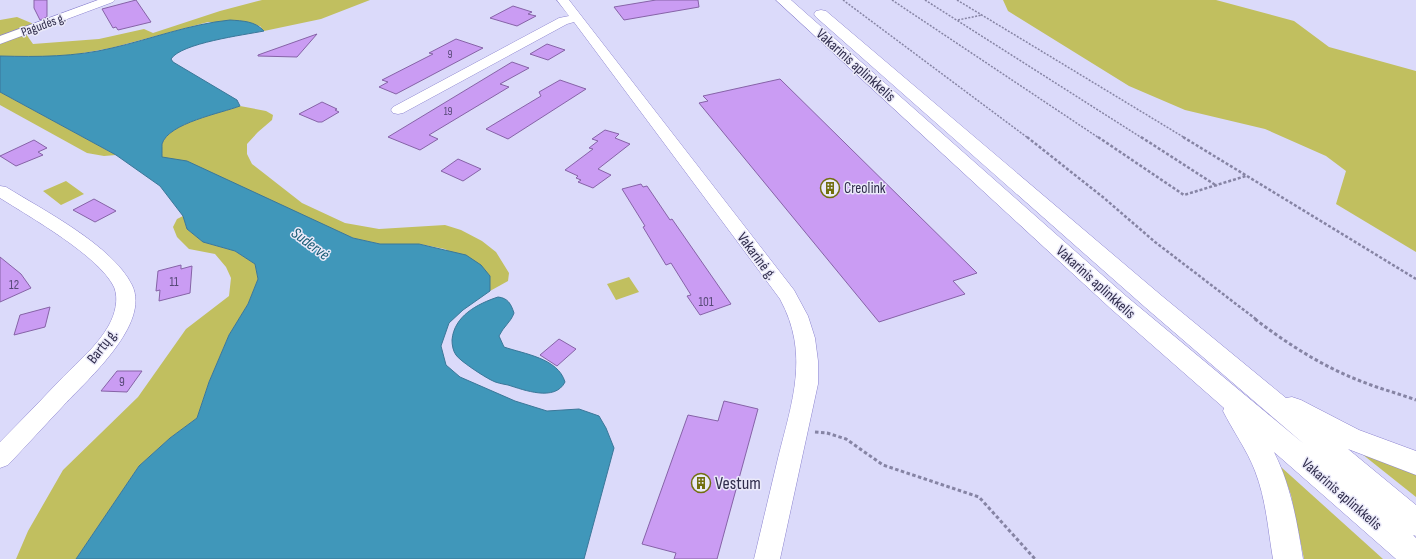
<svg xmlns="http://www.w3.org/2000/svg" width="1416" height="559" font-family="'Sofia Sans Condensed',sans-serif">
<style>
.green{fill:#c1bf5f}
.water{fill:#4097ba;stroke:#3b7799}
.building{fill:#ca9cf3;stroke:#8663a7}
.lines{fill:none;stroke-linecap:round;stroke-linejoin:round}
.minor-casing{stroke:#8c84cf;stroke-width:1}
.highway-casing{stroke:#8c84cf;stroke-width:1}
.path-far2{stroke:#8684a4;stroke-width:1.5;stroke-dasharray:2 1.5;stroke-linecap:butt}
.path-far1{stroke:#8684a4;stroke-width:2.5;stroke-dasharray:3 2;stroke-linecap:butt}
.path{stroke:#8684a4;stroke-width:3;stroke-dasharray:3.5 2.5;stroke-linecap:butt}
.minor{fill:#fff;fill-rule:evenodd}
.highway{fill:#fff;fill-rule:evenodd}
.labels{text-anchor:middle;stroke-width:3;stroke-linejoin:round;paint-order:stroke}
.far-number-label{font-size:11px;fill:#564976}
.far-street-label{font-size:13px;fill:#302d4c;stroke:#eae9f9}
.number-label{font-size:13px;fill:#564976}
.street-label{font-size:15px;fill:#302d4c;stroke:#eae9f9}
.poi-label{font-size:15px;fill:#302d4c;stroke:#eae9f9;text-anchor:start}
.water-label{font-size:16px;font-style:italic;fill:#185c75;stroke:#eae9f9}
.near-poi-label{font-size:18px;fill:#302d4c;stroke:#eae9f9;text-anchor:start}
</style>
<rect width="100%" height="100%" fill="#dbdafa"/>
<path class="green" d="M 262,0 L 370,0 L 321,19 L 264,31 L 260,26 L 208,22 L 111,48 L 72,55 L 36,57 L 0,56 L 0,20 L 17,17 L 36,25 L 26,34 L 33,44 L 99,39 L 144,29 L 153,33 L 220,11 Z
M 1003,0 L 1216,0 L 1294,21 L 1329,47 L 1416,71 L 1416,252 L 1336,204 L 1346,171 L 1326,156 L 1265,129 L 1185,110 L 1129,86 L 1008,11 Z
M 0,92 L 116,155 L 104,156 L 87,153 L 0,105 Z
M 240,106 L 266,111 L 273,115 L 272,120 L 258,132 L 247,144 L 247,154 L 252,164 L 302,203 L 345,223 L 379,229 L 445,225 L 461,230 L 482,241 L 496,252 L 509,273 L 508,281 L 490,291 L 489,275 L 445,249 L 419,244 L 380,244 L 353,238 L 162,157 C 162,153 162,148 162,144 C 168,123 222,113 240,106 Z
M 66,181 L 84,194 L 61,205 L 43,191 Z
M 183,216 L 187,229 L 203,242 L 235,251 L 255,264 L 258,279 L 248,304 L 229,335 L 209,382 L 197,418 L 170,438 L 139,466 L 76,559 L 16,559 L 28,531 L 63,470 L 138,397 L 186,329 L 229,296 L 231,278 L 226,267 L 215,254 L 189,249 L 177,237 L 173,227 L 177,219 Z
M 629,277 L 639,292 L 616,300 L 607,284 Z
M 1362,454 L 1416,473 L 1416,497 Z
M 1281,467 L 1383,559 L 1304,559 L 1291,495 Z"/>
<path class="water" d="M 230,20 C 243,21 255,21 264,31 C 244,35 181,43 171,59 L 173,62 L 237,100 L 240,106 C 222,113 168,123 162,144 C 162,147 162,153 162,157 L 187,161 L 353,238 L 380,244 L 419,244 L 466,255 L 481,265 L 490,276 L 490,291 L 463,310 L 449,323 L 441,346 L 446,365 L 460,377 L 515,401 L 547,411 L 579,409 L 599,416 L 606,428 L 614,448 L 584,559 L 76,559 L 139,466 L 170,438 L 197,418 L 209,382 L 229,335 L 248,304 L 258,279 L 255,264 L 235,251 L 203,242 L 187,229 L 183,216 L 160,186 L 116,155 L 0,92 L 0,56 C 38,57 75,57 112,48 C 151,39 190,24 230,20 Z
M 498,297 C 508,298 511,304 514,313 C 511,322 503,327 499,336 L 504,347 C 524,354 558,358 565,382 C 555,402 524,390 508,385 C 503,384 496,383 491,380 C 483,376 460,361 456,355 C 453,351 452,345 452,340 C 454,316 477,304 498,297 Z"/>
<path class="building" d="M 34,0 L 47,0 L 47,17 L 40,20 L 34,8 Z
M 136,0 L 151,22 L 118,30 L 116,27 L 113,28 L 102,9 Z
M 656,0 L 698,0 L 699,7 L 624,20 L 614,7 Z
M 513,6 L 532,12 L 528,14 L 536,16 L 517,26 L 490,18 Z
M 317,34 L 297,57 L 258,56 L 258,55 Z
M 456,39 L 483,48 L 396,94 L 379,87 L 388,82 L 382,80 L 433,54 L 429,53 Z
M 547,44 L 565,50 L 548,60 L 530,54 Z
M 512,62 L 529,68 L 500,84 L 509,87 L 429,135 L 438,139 L 420,150 L 388,137 Z
M 780,79 L 977,273 L 953,281 L 965,294 L 879,322 L 699,103 L 708,101 L 703,96 Z
M 560,80 L 586,89 L 508,139 L 486,129 L 541,96 L 539,92 Z
M 322,102 L 337,109 L 335,110 L 339,112 L 322,122 L 318,122 L 299,114 Z
M 605,130 L 619,134 L 615,138 L 630,144 L 598,169 L 611,175 L 593,188 L 578,182 L 581,180 L 576,178 L 578,176 L 565,170 L 593,149 L 589,148 L 598,141 L 592,139 Z
M 34,140 L 47,148 L 38,152 L 43,155 L 16,166 L 0,156 Z
M 458,159 L 481,169 L 463,181 L 441,171 Z
M 641,184 L 643,187 L 647,186 L 670,220 L 672,219 L 731,304 L 700,315 L 687,296 L 691,295 L 671,263 L 666,265 L 643,227 L 645,226 L 622,189 Z
M 94,199 L 116,211 L 95,222 L 73,210 Z
M 0,257 L 21,274 L 31,288 L 0,302 Z
M 181,265 L 181,269 L 192,266 L 190,293 L 159,301 L 160,290 L 156,291 L 158,271 Z
M 50,307 L 45,327 L 14,335 L 20,315 Z
M 559,339 L 576,349 L 557,366 L 540,355 Z
M 117,371 L 142,371 L 127,392 L 101,391 Z
M 724,401 L 758,409 L 717,559 L 674,559 L 676,553 L 642,544 L 688,415 L 718,421 Z"/>
<g class="lines">
<defs>
<path id="minor" d="M 98,0 L 115,0 L 113,2 L 0,44 L 0,36 Z
M 557,0 L 569,0 L 794,290 L 808,316 L 815,338 L 818,361 L 818,384 L 780,559 L 754,559 C 762,525 770,492 778,458 C 792,402 810,354 780,299 L 574,22 L 567,24 L 403,113 L 398,114 L 393,113 L 391,110 L 393,107 L 559,18 L 569,16 Z
M 0,186 L 6,187 C 43,210 112,245 132,285 C 151,324 88,379 64,405 C 45,425 27,445 8,465 L 0,468 L 0,442 C 21,421 42,399 63,377 C 79,361 98,345 109,325 C 115,314 119,299 114,287 C 99,256 30,217 0,198 Z"/>
<path id="highway" d="M 776,0 L 791,0 L 1126,296 L 1304,444 L 1146,308 L 816,17 L 814,14 L 816,11 L 821,10 L 826,11 L 1162,296 L 1286,398 L 1292,397 L 1301,400 L 1359,430 L 1416,451 L 1416,475 L 1348,449 L 1416,505 L 1416,536 L 1413,535 L 1416,538 L 1416,559 L 1396,559 L 1274,452 C 1291,486 1297,522 1303,559 L 1273,559 C 1268,530 1266,499 1255,471 C 1247,450 1233,431 1223,411 L 1224,408 L 1110,308 Z"/>
</defs>
<use href="#minor" class="minor-casing"/>
<use href="#highway" class="highway-casing"/>
<path class="path-far2" d="M 843,0 L 1028,138
M 892,0 L 1099,138
M 925,0 L 1142,138
M 957,0 L 1185,138
M 958,20 L 982,15"/>
<path class="path-far1" d="M 1027,137 L 1104,198 L 1155,242 L 1257,320
M 1098,137 L 1184,195 L 1246,176
M 1141,137 L 1217,186
M 1183,137 L 1416,279"/>
<path class="path" d="M 1255,319 C 1286,343 1322,366 1358,380 C 1377,388 1397,393 1416,400
M 815,432 L 827,433 L 846,439 L 883,465 L 979,497 L 1035,559"/>
<use href="#minor" class="minor"/>
<use href="#highway" class="highway"/>
</g>
<defs>
<symbol id="building-ring" viewBox="-11 -11 22 22"><circle r="9.5" fill="#eae9f9" stroke="#726f10" stroke-width="1.5"/><path d="M-4-6H4V6H1V3H-1V6H-4ZM-2.5-4.3h1.7v1.8h-1.7ZM.8-4.3h1.7v1.8H.8ZM-2.5-1h1.7V.8h-1.7ZM.8-1h1.7V.8H.8Z" fill="#726f10"/></symbol>
</defs>
<g fill-rule="evenodd">
<use href="#building-ring" x="819" y="177" width="22" height="22"/>
<use href="#building-ring" x="690" y="472" width="22" height="22"/>
</g>
<g class="labels">
<g class="far-number-label">
<text x="450" y="58">9</text>
<text x="448" y="115">19</text>
</g>
<g class="far-street-label">
<text transform="translate(43 24) rotate(-20)" y="5">Pagudės g.</text>
</g>
<g class="number-label">
<text x="174" y="286">11</text>
<text x="14" y="289">12</text>
<text x="706" y="306">101</text>
<text x="122" y="386">9</text>
</g>
<g class="street-label">
<text transform="translate(856 65) rotate(42)" y="5">Vakarinis aplinkkelis</text>
<text transform="translate(757 256) rotate(53)" y="5">Vakarinė g.</text>
<text transform="translate(1096 282) rotate(42)" y="5">Vakarinis aplinkkelis</text>
<text transform="translate(102 346) rotate(-52)" y="5">Bartų g.</text>
<text transform="translate(1342 494) rotate(41)" y="5">Vakarinis aplinkkelis</text>
</g>
<g class="poi-label">
<text x="844" y="193">Creolink</text>
</g>
<g class="water-label">
<text transform="translate(311 243) rotate(37)" y="6">Sudervė</text>
</g>
<g class="near-poi-label">
<text x="715" y="489">Vestum</text>
</g>
</g>
</svg>
